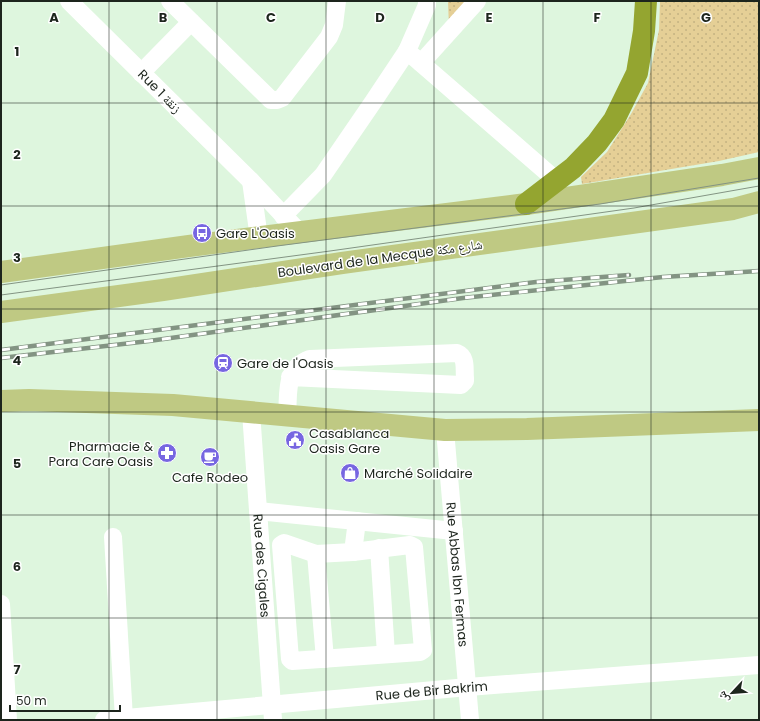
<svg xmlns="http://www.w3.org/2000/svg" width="760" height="721" font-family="Poppins,'Noto Naskh Arabic',sans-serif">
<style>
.park{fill:url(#park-dots)}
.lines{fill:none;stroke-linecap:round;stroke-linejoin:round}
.minor{stroke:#fff;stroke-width:18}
.major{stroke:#bfc983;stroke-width:22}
.highway{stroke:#94a530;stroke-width:22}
.tram{stroke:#839483;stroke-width:1}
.rail-casing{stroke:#839483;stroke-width:4.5}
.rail{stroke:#fff;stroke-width:3;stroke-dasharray:9;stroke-linecap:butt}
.grid{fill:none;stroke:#1d251d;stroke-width:1;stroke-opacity:0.55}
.labels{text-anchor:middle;stroke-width:3;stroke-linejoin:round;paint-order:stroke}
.street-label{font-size:13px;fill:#1d251d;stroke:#fff}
.poi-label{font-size:13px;fill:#1d251d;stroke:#fff;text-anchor:start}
.grid-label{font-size:13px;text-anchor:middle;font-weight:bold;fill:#1d251d;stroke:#fff;stroke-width:3;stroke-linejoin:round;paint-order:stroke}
</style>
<defs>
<pattern id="park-dots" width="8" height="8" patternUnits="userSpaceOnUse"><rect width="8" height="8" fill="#e5cf96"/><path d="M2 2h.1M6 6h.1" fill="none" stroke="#c4b281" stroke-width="1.8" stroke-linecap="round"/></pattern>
</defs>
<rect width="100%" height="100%" fill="#def6de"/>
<path class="park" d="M 448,1 L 472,1 L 449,28 Z
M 660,1 L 759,1 L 759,152 L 719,161 L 582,184 L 581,177 L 607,152 L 631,114 L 648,83 L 659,30 Z"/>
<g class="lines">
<g class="minor">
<path d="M 69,1 L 251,181 L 300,233"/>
<path d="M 170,1 L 271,100 L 277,100 L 282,98 L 329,37 L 334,25 L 337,1"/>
<path d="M 407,51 L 557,181"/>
<path d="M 421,63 L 477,1"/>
<path d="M 141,73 L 191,22"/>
<path d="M 251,181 L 259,238"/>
<path d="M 283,216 L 323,175 L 373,102 L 407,51 L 427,5 L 427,1"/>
<path id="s1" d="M 251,412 L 273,720"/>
<path d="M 287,415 C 289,391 284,369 310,359 L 457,353 C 467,357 464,369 465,378 L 465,381 L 461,385 L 290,377"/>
<path id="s2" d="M 445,430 L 470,720"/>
<path d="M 258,511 L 454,531"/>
<path d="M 113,537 L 124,718"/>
<path d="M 284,543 L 316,554 L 353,552 L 410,545 L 414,547 L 423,650 L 420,652 L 292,661 L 290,659 L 281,545 Z"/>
<path d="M 379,548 L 386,654"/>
<path d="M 353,552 L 357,521"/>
<path d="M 316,554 L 325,659"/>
<path d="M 1,604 L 8,720"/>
<path id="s3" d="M 104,720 L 468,687 L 759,665"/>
</g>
<path class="major" d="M 1,272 L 189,246 L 526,204 L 722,175 L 759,168
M 1,312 L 163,290 L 342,263 L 733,209 L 759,202
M 1,401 L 29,400 L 173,405 L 445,430 L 527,429 L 759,420"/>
<path class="highway" d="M 526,204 L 573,168 L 597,143 L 614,120 L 637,73 L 644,31 L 646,1"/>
<path class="tram" d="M 1,285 L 277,246 L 600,204 L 759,178
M 1,295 L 330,251 L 634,208 L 759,186"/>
<defs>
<path id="rail" d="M 1,350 L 536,282 L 629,275
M 1,358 L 149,341 L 463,298 L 663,277 L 759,271"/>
</defs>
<use href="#rail" class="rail-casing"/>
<use href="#rail" class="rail"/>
</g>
<path class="grid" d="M 109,1 L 109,720M 217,1 L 217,720M 326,1 L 326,720M 434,1 L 434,720M 543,1 L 543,720M 651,1 L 651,720M 1,103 L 759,103M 1,206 L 759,206M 1,309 L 759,309M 1,412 L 759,412M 1,515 L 759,515M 1,618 L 759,618"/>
<defs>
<symbol id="bus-disc" viewBox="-11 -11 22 22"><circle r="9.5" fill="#7766e1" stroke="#fff"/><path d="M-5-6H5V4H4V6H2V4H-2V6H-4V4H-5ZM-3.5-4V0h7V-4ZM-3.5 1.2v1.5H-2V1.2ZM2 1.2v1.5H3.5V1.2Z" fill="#fff"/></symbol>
<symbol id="station-disc" viewBox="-11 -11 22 22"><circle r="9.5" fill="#7766e1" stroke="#fff"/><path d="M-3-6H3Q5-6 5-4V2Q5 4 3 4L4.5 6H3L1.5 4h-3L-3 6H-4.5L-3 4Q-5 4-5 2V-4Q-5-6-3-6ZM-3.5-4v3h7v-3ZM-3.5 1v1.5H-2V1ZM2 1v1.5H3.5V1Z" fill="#fff"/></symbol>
<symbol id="civic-disc" viewBox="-11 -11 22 22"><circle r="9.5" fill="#7766e1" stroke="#fff"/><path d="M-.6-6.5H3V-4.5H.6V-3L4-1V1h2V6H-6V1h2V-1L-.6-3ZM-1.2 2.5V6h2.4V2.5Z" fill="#fff"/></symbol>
<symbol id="pharmacy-disc" viewBox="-11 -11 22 22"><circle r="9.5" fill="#7766e1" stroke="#fff"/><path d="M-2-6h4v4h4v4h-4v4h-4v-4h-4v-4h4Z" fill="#fff"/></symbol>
<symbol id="cafe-disc" viewBox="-11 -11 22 22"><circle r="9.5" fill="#7766e1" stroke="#fff"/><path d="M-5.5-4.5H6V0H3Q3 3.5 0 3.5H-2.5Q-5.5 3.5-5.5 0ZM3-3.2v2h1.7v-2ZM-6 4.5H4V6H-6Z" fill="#fff"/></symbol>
<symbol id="shop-disc" viewBox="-11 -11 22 22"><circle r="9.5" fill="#7766e1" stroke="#fff"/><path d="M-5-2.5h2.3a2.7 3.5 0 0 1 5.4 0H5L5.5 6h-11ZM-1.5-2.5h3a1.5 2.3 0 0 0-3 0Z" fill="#fff"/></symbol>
</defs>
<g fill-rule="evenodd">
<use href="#bus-disc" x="191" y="222" width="22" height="22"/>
<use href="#station-disc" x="212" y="352" width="22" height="22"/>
<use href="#civic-disc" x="284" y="429" width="22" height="22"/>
<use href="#pharmacy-disc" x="156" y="442" width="22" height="22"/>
<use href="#cafe-disc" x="199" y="446" width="22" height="22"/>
<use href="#shop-disc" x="339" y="462" width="22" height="22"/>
</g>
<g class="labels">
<g class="street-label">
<text transform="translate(160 91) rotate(45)" y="5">Rue 1 زنقة</text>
<text transform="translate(380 258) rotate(-8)" y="5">Boulevard de la Mecque شارع مكة</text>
<text dy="5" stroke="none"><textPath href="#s1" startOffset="154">Rue des Cigales</textPath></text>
<text dy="5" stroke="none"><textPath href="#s2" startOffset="145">Rue Abbas Ibn Fermas</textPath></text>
<text dy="5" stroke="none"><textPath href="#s3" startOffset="329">Rue de Bir Bakrim</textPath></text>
</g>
<g class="poi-label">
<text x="216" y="238">Gare L'Oasis</text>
<text x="237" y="368">Gare de l'Oasis</text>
<text x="309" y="438">Casablanca<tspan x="309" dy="15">Oasis Gare</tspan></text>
<text x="153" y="451" text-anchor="end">Pharmacie &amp;<tspan x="153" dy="15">Para Care Oasis</tspan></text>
<text x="364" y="478">Marché Solidaire</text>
<text x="210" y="482" text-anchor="middle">Cafe Rodeo</text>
</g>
</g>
<g class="grid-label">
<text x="54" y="22">A</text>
<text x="163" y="22">B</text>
<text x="271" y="22">C</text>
<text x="380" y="22">D</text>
<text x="489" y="22">E</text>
<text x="597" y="22">F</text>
<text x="706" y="22">G</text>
<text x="17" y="56">1</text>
<text x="17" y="159">2</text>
<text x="17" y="262">3</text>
<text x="17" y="365">4</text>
<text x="17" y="468">5</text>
<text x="17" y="571">6</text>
<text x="17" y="674">7</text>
</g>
<rect width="760" height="721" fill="none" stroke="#1d251d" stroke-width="4"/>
<g transform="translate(732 693) rotate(244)" stroke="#ffffff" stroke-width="3" paint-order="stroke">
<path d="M0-3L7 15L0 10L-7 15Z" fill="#1d251d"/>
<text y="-6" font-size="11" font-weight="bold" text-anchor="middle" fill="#1d251d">ش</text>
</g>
<path d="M10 705v6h110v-6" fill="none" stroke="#1d251d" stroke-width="2"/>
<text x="16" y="705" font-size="12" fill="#1d251d" stroke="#ffffff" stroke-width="3" paint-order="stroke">50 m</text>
</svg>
